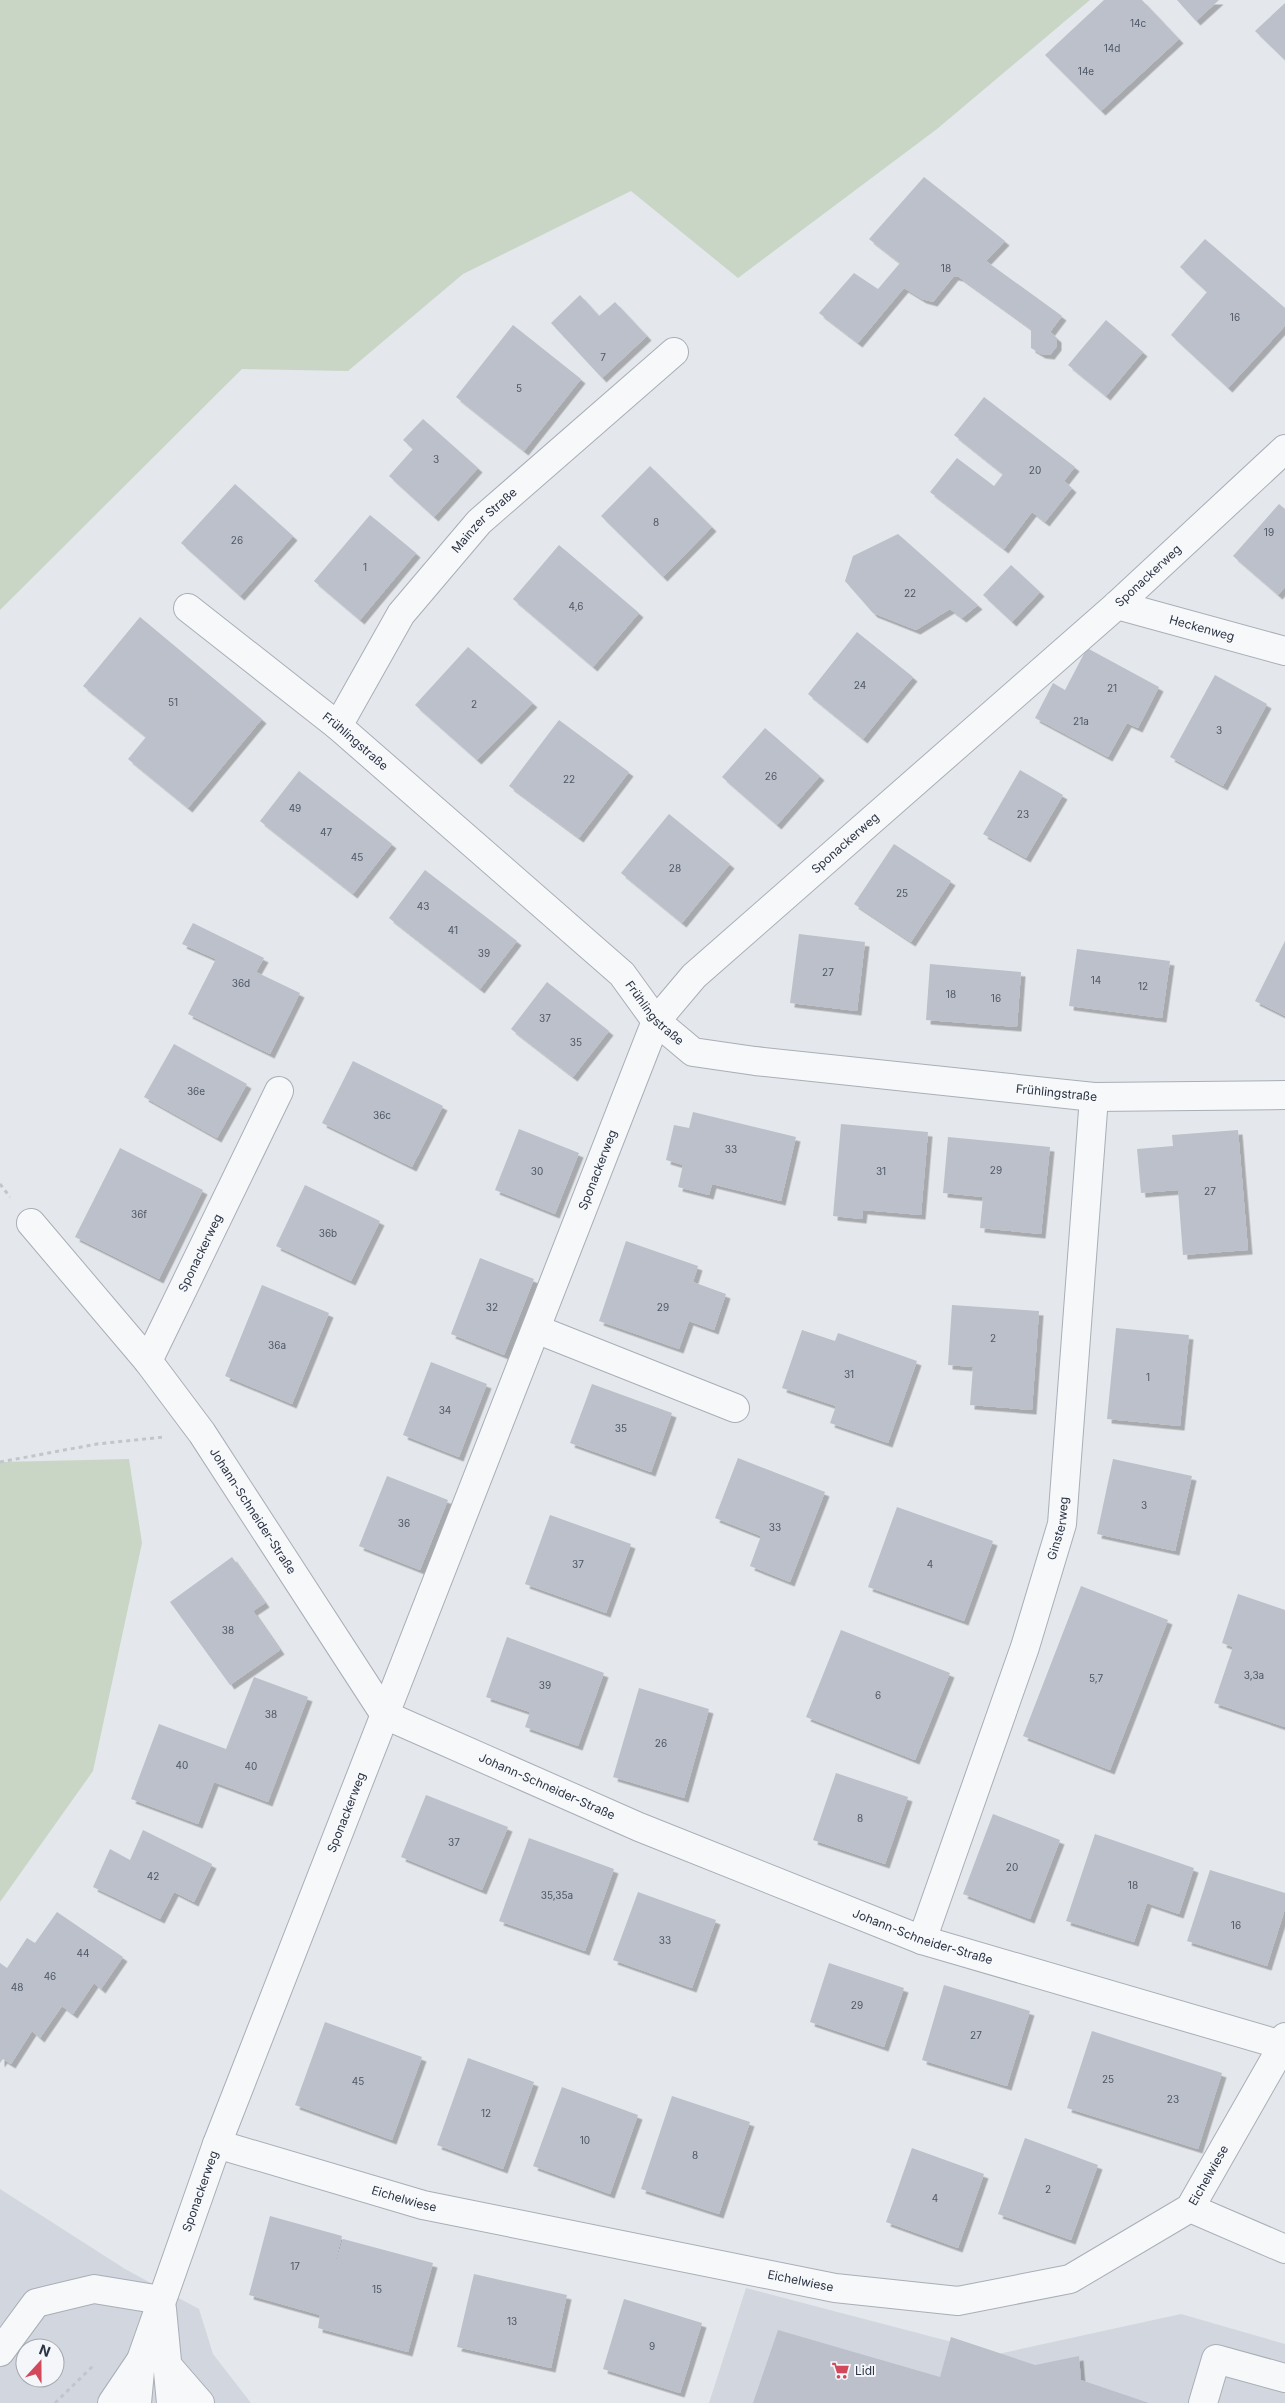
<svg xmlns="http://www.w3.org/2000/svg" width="1285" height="2403" font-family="Inter,sans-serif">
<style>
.built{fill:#d2d6de;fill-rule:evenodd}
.green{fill:#c9d6c5}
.building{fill:#bbc0ca;filter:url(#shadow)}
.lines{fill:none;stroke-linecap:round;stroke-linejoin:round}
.minor-casing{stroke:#a9aeb7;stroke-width:30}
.path{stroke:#c2c5cb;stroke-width:3;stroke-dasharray:4 4;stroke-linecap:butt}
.minor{stroke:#f7f8fa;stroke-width:28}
.labels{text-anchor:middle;stroke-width:4;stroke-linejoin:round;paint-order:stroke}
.number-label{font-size:10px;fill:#4f5766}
.street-label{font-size:12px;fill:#2b3445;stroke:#f4f6f9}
.poi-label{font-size:12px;fill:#2b3445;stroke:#f4f6f9;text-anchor:start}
</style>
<defs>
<filter id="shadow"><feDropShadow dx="4.5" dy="4.5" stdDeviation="0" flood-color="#0004"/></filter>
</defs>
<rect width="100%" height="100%" fill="#e4e7ec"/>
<path class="built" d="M 0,2189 L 125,2269 L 199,2309 L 213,2354 L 251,2403 L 0,2403 ZM 25,2348 L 55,2348 L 55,2378 L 25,2378 Z
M 746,2288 L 998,2354 L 1181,2314 L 1285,2344 L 1285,2403 L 709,2403 Z"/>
<path class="green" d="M 0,0 L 1090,0 L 937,129 L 738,278 L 631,191 L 463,274 L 348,371 L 242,369 L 0,610 Z
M 129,1459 L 142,1543 L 93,1771 L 0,1902 L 0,1462 Z"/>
<path class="building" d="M 1104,0 L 1142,0 L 1179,39 L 1101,111 L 1045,55 Z
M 1177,0 L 1219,0 L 1196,21 Z
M 1285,3 L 1285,60 L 1255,31 Z
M 924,177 L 1005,241 L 986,261 L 1062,316 L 1050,332 L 1057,338 L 1057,346 L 1050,355 L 1041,354 L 1031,348 L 1031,329 L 959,277 L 954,276 L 933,302 L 922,299 L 904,288 L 858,343 L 819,313 L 854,273 L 878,289 L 900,263 L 869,239 Z
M 1205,239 L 1285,308 L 1285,326 L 1228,388 L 1171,335 L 1207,292 L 1180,267 Z
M 580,295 L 599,316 L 615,302 L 647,336 L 602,378 L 551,323 Z
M 1106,320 L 1143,352 L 1106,396 L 1068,365 Z
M 513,325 L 581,379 L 524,451 L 456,397 Z
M 984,397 L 1075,467 L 1064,481 L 1072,488 L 1045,522 L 1032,512 L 1004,549 L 930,492 L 957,458 L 994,486 L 1003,474 L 954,435 Z
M 423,419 L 478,468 L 434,517 L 389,476 L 413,449 L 403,440 Z
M 650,466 L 712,527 L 663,577 L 601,516 Z
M 235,484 L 293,536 L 240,596 L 181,543 Z
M 1279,504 L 1285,509 L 1285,587 L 1278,595 L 1233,556 Z
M 370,515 L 416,553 L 360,620 L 314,581 Z
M 898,534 L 978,605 L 962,618 L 950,609 L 916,630 L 873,613 L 845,581 L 853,556 Z
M 559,545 L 639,613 L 593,667 L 513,599 Z
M 1011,565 L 1040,592 L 1012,622 L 983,595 Z
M 140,617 L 262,719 L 188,808 L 128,759 L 146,737 L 83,686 Z
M 857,632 L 913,677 L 863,739 L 808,694 Z
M 468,647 L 533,703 L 477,760 L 415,705 Z
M 1087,648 L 1159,687 L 1138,728 L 1127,723 L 1108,757 L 1035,718 L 1053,683 L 1065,690 Z
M 1215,675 L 1267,704 L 1223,786 L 1170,757 Z
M 559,720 L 629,772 L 579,838 L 509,786 Z
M 765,728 L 820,776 L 777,825 L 722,777 Z
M 1020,770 L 1063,795 L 1026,858 L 983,834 Z
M 299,771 L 392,844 L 353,894 L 260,821 Z
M 669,814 L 730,864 L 682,923 L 621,873 Z
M 894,844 L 951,881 L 911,942 L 854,904 Z
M 425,870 L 517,941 L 480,989 L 389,918 Z
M 193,923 L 264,958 L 256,972 L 300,993 L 270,1054 L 188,1014 L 216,959 L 182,944 Z
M 799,934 L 865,942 L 857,1011 L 790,1003 Z
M 1285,941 L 1285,1016 L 1255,1001 Z
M 1077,949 L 1170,961 L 1162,1018 L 1069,1006 Z
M 930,964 L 1021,972 L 1017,1027 L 926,1020 Z
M 547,982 L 609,1031 L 573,1077 L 511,1029 Z
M 174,1044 L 247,1084 L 217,1138 L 144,1097 Z
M 353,1061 L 443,1106 L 412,1167 L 322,1123 Z
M 693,1112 L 796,1137 L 781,1201 L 712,1184 L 709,1195 L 678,1187 L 683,1165 L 666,1160 L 674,1125 L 689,1128 Z
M 841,1124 L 928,1132 L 921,1215 L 863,1210 L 862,1219 L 833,1216 Z
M 519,1129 L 579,1153 L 555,1214 L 495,1190 Z
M 1238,1130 L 1248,1250 L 1183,1255 L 1178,1190 L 1141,1193 L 1137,1149 L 1173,1146 L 1172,1135 Z
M 948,1137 L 1050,1147 L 1041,1234 L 980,1228 L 983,1197 L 943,1193 Z
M 120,1148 L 203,1190 L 159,1279 L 75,1237 Z
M 305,1185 L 380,1221 L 351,1281 L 276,1246 Z
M 626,1241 L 698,1266 L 693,1282 L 726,1294 L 714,1330 L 689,1321 L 679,1349 L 599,1321 Z
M 480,1258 L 534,1279 L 504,1355 L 451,1334 Z
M 262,1285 L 329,1313 L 292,1404 L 225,1376 Z
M 952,1305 L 1039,1311 L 1032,1410 L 970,1405 L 973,1367 L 948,1365 Z
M 1116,1328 L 1189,1335 L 1180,1426 L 1107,1419 Z
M 802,1330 L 835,1341 L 838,1333 L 917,1361 L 888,1443 L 830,1423 L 836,1406 L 782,1388 Z
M 431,1362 L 487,1384 L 459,1457 L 403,1435 Z
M 592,1384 L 672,1413 L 651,1472 L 570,1443 Z
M 738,1458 L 825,1492 L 790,1582 L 750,1566 L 761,1536 L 715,1518 Z
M 1113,1459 L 1192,1476 L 1175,1551 L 1097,1534 Z
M 387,1476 L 448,1500 L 420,1570 L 359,1546 Z
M 897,1507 L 993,1541 L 964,1621 L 868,1587 Z
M 550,1515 L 631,1544 L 606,1613 L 525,1584 Z
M 232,1557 L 265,1603 L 253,1611 L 280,1650 L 230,1685 L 170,1602 Z
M 1081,1586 L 1168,1620 L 1110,1770 L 1023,1736 Z
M 1238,1594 L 1285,1610 L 1285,1727 L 1214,1703 L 1233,1647 L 1222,1643 Z
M 841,1630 L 950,1673 L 915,1760 L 806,1717 Z
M 507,1637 L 604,1673 L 578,1746 L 525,1727 L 530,1712 L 486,1697 Z
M 254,1677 L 308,1697 L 268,1802 L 214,1782 L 198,1824 L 131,1799 L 159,1724 L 226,1749 Z
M 639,1688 L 709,1709 L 684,1798 L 613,1777 Z
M 836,1773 L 908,1797 L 885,1864 L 813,1840 Z
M 426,1795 L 508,1827 L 482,1890 L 401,1857 Z
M 993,1814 L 1060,1840 L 1030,1919 L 963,1894 Z
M 143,1830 L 212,1864 L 194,1902 L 174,1892 L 160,1919 L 93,1887 L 110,1849 L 130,1860 Z
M 1095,1834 L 1194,1868 L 1179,1914 L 1147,1903 L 1134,1942 L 1066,1921 Z
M 529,1838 L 614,1869 L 585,1951 L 499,1921 Z
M 1210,1870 L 1285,1893 L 1285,1909 L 1267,1966 L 1187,1941 Z
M 638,1892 L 716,1920 L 692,1988 L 613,1960 Z
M 57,1912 L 123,1957 L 101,1989 L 94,1983 L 73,2014 L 62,2006 L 40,2038 L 32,2031 L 11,2064 L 3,2059 L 0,2063 L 0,1963 L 7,1968 L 27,1938 L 35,1943 Z
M 829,1963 L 904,1988 L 884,2047 L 810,2022 Z
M 944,1985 L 1030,2011 L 1007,2086 L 922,2060 Z
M 325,2022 L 422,2057 L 392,2140 L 295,2105 Z
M 1092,2031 L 1222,2073 L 1198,2149 L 1067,2108 Z
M 468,2058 L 534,2082 L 503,2169 L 437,2145 Z
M 562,2087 L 638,2115 L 610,2194 L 533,2166 Z
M 672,2096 L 750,2122 L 719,2214 L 641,2189 Z
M 1025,2138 L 1098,2165 L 1071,2240 L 998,2214 Z
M 912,2148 L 984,2174 L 958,2248 L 886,2222 Z
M 270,2216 L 342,2236 L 328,2288 L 343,2239 L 433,2263 L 408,2352 L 318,2328 L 320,2315 L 249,2295 Z
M 474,2274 L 567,2295 L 551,2368 L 457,2347 Z
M 624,2299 L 702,2323 L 680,2393 L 603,2369 Z
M 778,2330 L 940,2377 L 951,2337 L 1035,2365 L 1079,2356 L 1081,2380 L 1149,2403 L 753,2403 Z"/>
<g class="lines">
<defs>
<g id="minor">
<path id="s1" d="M 1117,605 L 1285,651"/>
<path id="s2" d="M 188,608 L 338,726 L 622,974 L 656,1021 L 693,1052 L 755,1061 L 1094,1097 L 1285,1095"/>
<path id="s3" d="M 338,726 L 401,614 L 479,522 L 674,352"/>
<path id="s4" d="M 31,1223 L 148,1361 L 202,1433 L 385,1715 L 639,1827 L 922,1940 L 1285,2046"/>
<path d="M 536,1329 L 735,1408"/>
<path id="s5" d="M 148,1361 L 279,1091"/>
<path id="s6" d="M 922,1940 L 1025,1647 L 1062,1524 L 1094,1097"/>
<path id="s7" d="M 217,2144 L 423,2205 L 835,2288 L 958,2301 L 1070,2279 L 1190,2208 L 1283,2045 L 1285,2037"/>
<path d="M 1190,2208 L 1285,2249"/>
<path d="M 162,2309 L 171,2403"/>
<path d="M 0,2352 L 36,2303 L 94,2289 L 161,2300"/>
<path d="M 167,2365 L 200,2403"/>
<path d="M 112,2403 L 139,2363"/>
<path id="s8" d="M 137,2403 L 141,2360 L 217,2144 L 656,1021 L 694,976 L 1117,605 L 1285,449"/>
<path d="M 1203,2403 L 1216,2359 L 1285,2378"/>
</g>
</defs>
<use href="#minor" class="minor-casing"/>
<path class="path" d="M 0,1184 L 10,1197
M 0,1462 L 97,1444 L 164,1437
M 55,2403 L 94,2365"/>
<use href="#minor" class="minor"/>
</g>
<defs>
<symbol id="supermarket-bare" viewBox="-9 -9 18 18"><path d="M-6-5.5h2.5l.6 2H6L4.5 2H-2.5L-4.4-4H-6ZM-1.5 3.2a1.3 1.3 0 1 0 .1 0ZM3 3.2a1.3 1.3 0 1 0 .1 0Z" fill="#d1495b" stroke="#f4f6f9" stroke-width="2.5" paint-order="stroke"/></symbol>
</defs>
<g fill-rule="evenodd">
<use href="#supermarket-bare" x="828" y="2358" width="25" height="25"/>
</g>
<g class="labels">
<g class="number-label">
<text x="1138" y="27">14c</text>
<text x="1112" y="52">14d</text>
<text x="1086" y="75">14e</text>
<text x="946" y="272">18</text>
<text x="1235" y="321">16</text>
<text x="603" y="361">7</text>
<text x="519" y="392">5</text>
<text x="436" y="463">3</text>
<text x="1035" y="474">20</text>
<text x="656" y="526">8</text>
<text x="1269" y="536">19</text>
<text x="237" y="544">26</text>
<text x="365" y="571">1</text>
<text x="910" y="597">22</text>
<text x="576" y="610">4,6</text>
<text x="860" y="689">24</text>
<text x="1112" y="692">21</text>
<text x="173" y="706">51</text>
<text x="474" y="708">2</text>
<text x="1081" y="725">21a</text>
<text x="1219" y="734">3</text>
<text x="771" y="780">26</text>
<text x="569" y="783">22</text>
<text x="295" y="812">49</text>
<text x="1023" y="818">23</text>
<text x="326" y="836">47</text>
<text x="357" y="861">45</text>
<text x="675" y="872">28</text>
<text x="902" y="897">25</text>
<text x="423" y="910">43</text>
<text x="453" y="934">41</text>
<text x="484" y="957">39</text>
<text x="828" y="976">27</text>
<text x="1096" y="984">14</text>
<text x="241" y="987">36d</text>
<text x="1143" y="990">12</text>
<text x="951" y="998">18</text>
<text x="996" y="1002">16</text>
<text x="545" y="1022">37</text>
<text x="576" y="1046">35</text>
<text x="196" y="1095">36e</text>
<text x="382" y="1119">36c</text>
<text x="731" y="1153">33</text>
<text x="996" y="1174">29</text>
<text x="537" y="1175">30</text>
<text x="881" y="1175">31</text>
<text x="1210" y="1195">27</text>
<text x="139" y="1218">36f</text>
<text x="328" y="1237">36b</text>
<text x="492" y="1311">32</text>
<text x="663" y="1311">29</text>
<text x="993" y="1342">2</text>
<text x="277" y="1349">36a</text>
<text x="849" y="1378">31</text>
<text x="1148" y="1381">1</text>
<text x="445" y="1414">34</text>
<text x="621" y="1432">35</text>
<text x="1144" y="1509">3</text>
<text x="404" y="1527">36</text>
<text x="775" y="1531">33</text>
<text x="578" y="1568">37</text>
<text x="930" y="1568">4</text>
<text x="228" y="1634">38</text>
<text x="1254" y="1679">3,3a</text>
<text x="1096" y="1682">5,7</text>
<text x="545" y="1689">39</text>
<text x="878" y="1699">6</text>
<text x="271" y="1718">38</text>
<text x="661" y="1747">26</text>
<text x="182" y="1769">40</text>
<text x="251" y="1770">40</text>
<text x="860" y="1822">8</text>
<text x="454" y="1846">37</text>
<text x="1012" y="1871">20</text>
<text x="153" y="1880">42</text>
<text x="1133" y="1889">18</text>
<text x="557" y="1899">35,35a</text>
<text x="1236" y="1929">16</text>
<text x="665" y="1944">33</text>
<text x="83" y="1957">44</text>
<text x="50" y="1980">46</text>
<text x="17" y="1991">48</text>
<text x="857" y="2009">29</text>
<text x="976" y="2039">27</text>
<text x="1108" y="2083">25</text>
<text x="358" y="2085">45</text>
<text x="1173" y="2103">23</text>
<text x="486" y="2117">12</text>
<text x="585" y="2144">10</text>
<text x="695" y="2159">8</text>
<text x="1048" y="2193">2</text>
<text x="935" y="2202">4</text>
<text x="295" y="2270">17</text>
<text x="377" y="2293">15</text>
<text x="512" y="2325">13</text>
<text x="652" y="2350">9</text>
</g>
<g class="street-label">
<text dy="4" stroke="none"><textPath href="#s3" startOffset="254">Mainzer Straße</textPath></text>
<text dy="4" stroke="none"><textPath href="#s8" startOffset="2142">Sponackerweg</textPath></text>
<text dy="4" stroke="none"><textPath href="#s1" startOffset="88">Heckenweg</textPath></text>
<text dy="4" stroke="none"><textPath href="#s2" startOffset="214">Frühlingstraße</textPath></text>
<text dy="4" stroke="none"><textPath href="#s8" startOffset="1738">Sponackerweg</textPath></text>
<text dy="4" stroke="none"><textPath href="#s2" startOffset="619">Frühlingstraße</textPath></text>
<text dy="4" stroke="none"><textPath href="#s2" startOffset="1040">Frühlingstraße</textPath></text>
<text dy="4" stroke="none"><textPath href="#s8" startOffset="1318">Sponackerweg</textPath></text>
<text dy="4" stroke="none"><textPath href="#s5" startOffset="120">Sponackerweg</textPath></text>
<text dy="4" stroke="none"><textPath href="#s4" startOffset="364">Johann-Schneider-Straße</textPath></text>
<text dy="4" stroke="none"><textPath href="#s6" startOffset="434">Ginsterweg</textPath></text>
<text dy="4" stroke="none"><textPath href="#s4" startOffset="784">Johann-Schneider-Straße</textPath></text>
<text dy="4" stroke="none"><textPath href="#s8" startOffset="628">Sponackerweg</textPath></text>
<text dy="4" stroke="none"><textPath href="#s4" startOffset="1189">Johann-Schneider-Straße</textPath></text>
<text dy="4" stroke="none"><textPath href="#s7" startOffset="1050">Eichelwiese</textPath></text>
<text dy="4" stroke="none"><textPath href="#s8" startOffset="222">Sponackerweg</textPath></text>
<text dy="4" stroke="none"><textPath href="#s7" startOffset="195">Eichelwiese</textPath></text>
<text dy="4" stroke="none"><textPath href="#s7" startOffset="600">Eichelwiese</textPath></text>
</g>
<g class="poi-label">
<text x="855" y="2375">Lidl</text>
</g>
</g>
<g transform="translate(40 2363) rotate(21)"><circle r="24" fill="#f4f6f9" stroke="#a4a8b1"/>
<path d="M0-4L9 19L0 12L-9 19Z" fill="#d1495b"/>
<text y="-8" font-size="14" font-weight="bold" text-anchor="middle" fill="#2b3445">N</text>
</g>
</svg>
